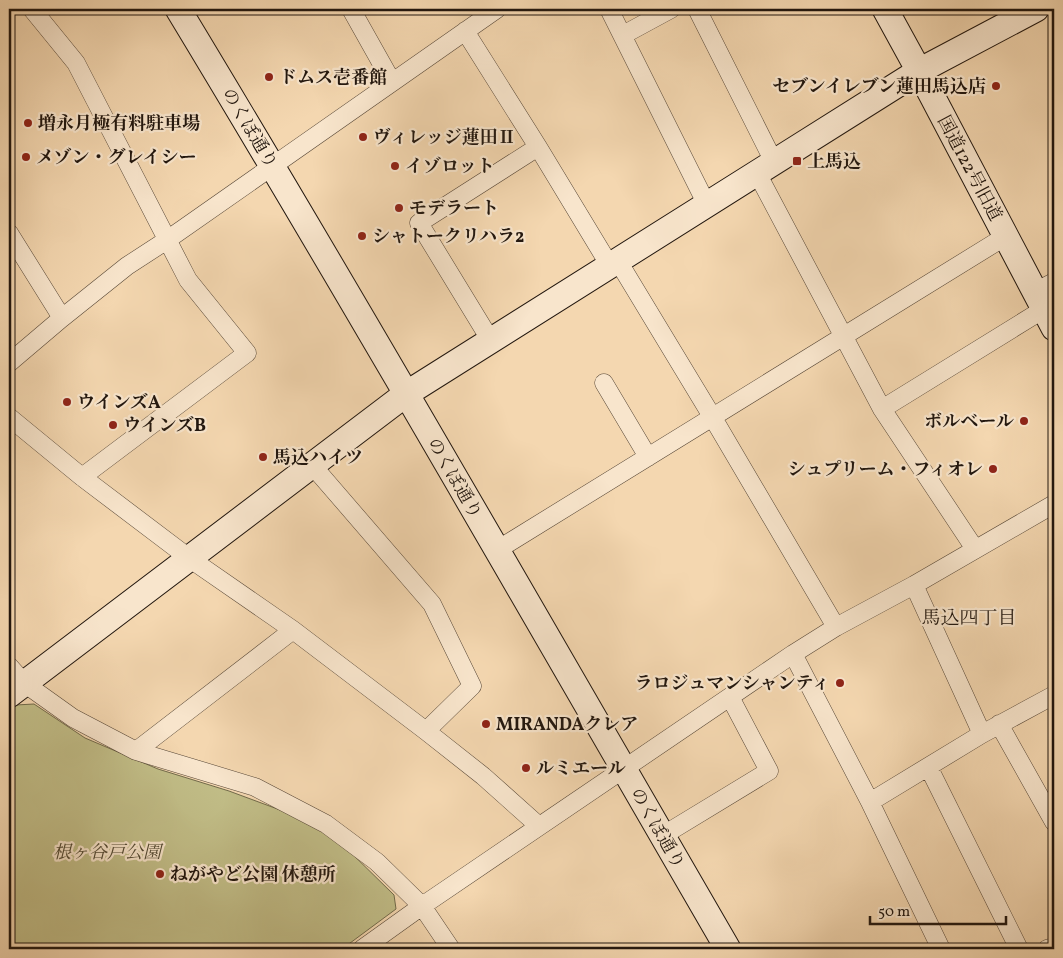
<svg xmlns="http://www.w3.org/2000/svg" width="1063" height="958" font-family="Vollkorn,'Noto Serif JP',serif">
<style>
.green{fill:#c1bd87;stroke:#716a4a}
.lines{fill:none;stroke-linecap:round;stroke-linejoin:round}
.street-casing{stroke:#564636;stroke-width:19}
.secondary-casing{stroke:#21160e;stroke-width:27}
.street{stroke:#f8e5cc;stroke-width:18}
.secondary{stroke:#f8e5cc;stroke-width:25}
.poi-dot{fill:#8f2418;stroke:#f8e5cc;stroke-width:2}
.labels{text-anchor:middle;stroke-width:4.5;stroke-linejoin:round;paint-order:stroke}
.poi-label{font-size:18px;font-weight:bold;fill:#21160e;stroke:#f8e5cc;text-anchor:start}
.street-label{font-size:18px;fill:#21160e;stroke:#f8e5cc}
.park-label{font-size:18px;font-style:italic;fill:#514832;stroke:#f8e5cc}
.neighbourhood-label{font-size:19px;fill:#21160e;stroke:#f8e5cc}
</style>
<rect width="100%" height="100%" fill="#f4d7b0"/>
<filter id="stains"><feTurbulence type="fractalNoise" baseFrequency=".004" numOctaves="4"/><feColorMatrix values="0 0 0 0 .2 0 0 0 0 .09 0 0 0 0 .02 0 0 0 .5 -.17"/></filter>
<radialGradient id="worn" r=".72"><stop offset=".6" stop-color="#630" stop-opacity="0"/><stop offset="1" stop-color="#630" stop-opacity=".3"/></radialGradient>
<path class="green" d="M 34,704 L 85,738 L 158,769 L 229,791 L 299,817 L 339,841 L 394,895 L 396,909 L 342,949 L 9,949 L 9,710 L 16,705 Z"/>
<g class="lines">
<defs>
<path id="street" d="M 32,9 L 76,63 L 188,280 L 247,353 L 82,477
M 351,9 L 392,82
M 609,9 L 707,205
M 697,9 L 774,162
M 465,31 L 538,147 L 610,266
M 623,35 L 671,9
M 757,173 L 882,409 L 975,549
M 9,233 L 62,318
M 618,261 L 713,418 L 836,627
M 1035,292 L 1054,282
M 491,341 L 419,223 L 538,147
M 9,363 L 62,318 L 127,266 L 167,240 L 497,9
M 604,383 L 648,457
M 882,409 L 1044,309
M 9,417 L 82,477 L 189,558 L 293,630 L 426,731 L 483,776 L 539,826
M 312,465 L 432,604 L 472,686 L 426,731
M 497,550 L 1006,236
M 914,585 L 982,734
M 793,654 L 870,802 L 941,949
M 9,666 L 24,683 L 73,718 L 136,751 L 255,787 L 326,824 L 377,862 L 422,906 L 451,949
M 999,724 L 1054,822
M 136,751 L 293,630
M 929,768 L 1019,949
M 870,802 L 982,734 L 1054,695
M 662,836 L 769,771 L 730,697
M 362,949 L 422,906 L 793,654 L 836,627 L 914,585 L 1054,504
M 1047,949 L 1054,947"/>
<path id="secondary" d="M 178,9 C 366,320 546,635 728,949
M 885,9 L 919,71 L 1054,328
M 9,695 L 406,394 L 919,71 L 1036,9"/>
</defs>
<use href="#street" class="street-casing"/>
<use href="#secondary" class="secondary-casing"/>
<use href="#street" class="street"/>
<use href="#secondary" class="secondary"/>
</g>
<g class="poi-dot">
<circle cx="269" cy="77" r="5"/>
<circle cx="996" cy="86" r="5"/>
<circle cx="28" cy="123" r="5"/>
<circle cx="363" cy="137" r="5"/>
<circle cx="26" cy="157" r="5"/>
<rect x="792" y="156" width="10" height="10" rx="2.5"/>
<circle cx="395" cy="166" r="5"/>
<circle cx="399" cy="208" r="5"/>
<circle cx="362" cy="236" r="5"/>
<circle cx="67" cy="402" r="5"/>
<circle cx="1024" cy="421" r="5"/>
<circle cx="113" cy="425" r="5"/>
<circle cx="263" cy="457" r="5"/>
<circle cx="993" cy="469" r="5"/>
<circle cx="840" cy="683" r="5"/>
<circle cx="486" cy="724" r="5"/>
<circle cx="526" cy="768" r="5"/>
<circle cx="160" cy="874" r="5"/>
</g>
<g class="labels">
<g class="poi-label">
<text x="279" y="83">ドムス壱番館</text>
<text x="986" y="92" text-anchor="end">セブンイレブン蓮田馬込店</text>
<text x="38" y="129">増永月極有料駐車場</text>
<text x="373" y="143">ヴィレッジ蓮田Ⅱ</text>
<text x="36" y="163">メゾン・グレイシー</text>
<text x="807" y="167">上馬込</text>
<text x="405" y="172">イゾロット</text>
<text x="409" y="214">モデラート</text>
<text x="372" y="242">シャトークリハラ2</text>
<text x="77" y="408">ウインズA</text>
<text x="1014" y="427" text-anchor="end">ボルベール</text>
<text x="123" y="431">ウインズB</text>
<text x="273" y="463">馬込ハイツ</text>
<text x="983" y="475" text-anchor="end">シュプリーム・フィオレ</text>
<text x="830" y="689" text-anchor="end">ラロジュマンシャンティ</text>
<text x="496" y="730">MIRANDAクレア</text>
<text x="536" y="774">ルミエール</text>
<text x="170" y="880">ねがやど公園 休憩所</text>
</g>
<g class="street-label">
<text transform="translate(250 128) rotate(59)" y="6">のくぼ通り</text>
<text transform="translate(970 168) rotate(62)" y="6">国道122号旧道</text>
<text transform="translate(455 478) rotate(60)" y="6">のくぼ通り</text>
<text transform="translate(658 828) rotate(60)" y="6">のくぼ通り</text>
</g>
<g class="park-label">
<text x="107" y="858">根ヶ谷戸公園</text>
</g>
<g class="neighbourhood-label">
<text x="969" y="624">馬込四丁目</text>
</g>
</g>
<rect width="1063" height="958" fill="none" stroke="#f4d7b0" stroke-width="30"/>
<rect x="10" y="10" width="1043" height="938" fill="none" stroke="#21160e" stroke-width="2.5"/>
<rect x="15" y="15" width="1033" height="928" fill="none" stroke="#21160e"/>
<path d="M870 916v8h136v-8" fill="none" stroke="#21160e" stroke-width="2.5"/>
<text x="878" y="916" font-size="15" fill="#21160e" stroke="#f8e5cc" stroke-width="4" paint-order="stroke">50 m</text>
<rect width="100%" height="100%" filter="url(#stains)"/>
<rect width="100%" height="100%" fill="url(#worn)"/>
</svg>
